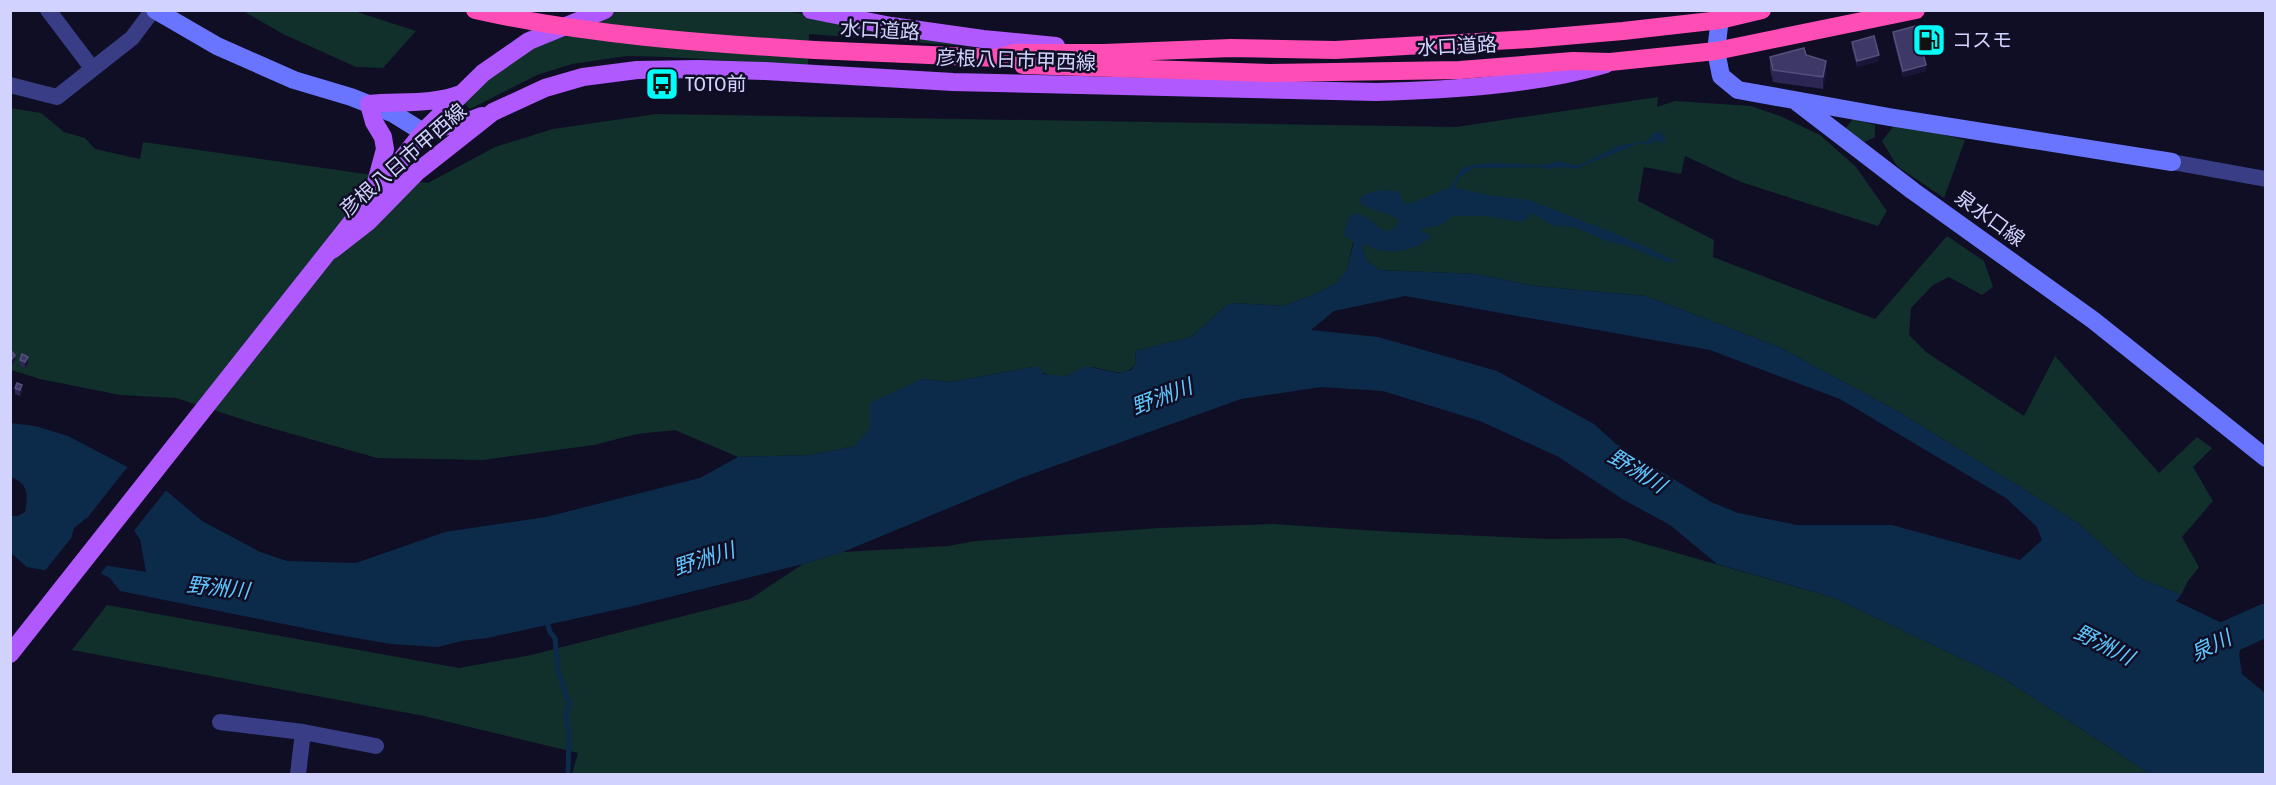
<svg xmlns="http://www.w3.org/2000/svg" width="2276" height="785" font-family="'Fira Sans Condensed','Noto Sans JP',sans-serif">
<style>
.green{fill:#112f2b}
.water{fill:#0c2b4b;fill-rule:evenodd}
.pier{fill:#0f0e25}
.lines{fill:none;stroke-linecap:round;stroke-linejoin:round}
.stream{stroke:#0c2b4b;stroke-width:5}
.river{stroke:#0c2b4b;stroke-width:33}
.street{stroke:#383d85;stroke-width:16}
.secondary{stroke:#6975ff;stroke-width:18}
.primary{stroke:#af59ff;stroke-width:18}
.highway{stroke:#ff4db6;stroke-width:18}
.highway-bridge{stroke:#ff4db6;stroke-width:18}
.wall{fill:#2b2653}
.shaded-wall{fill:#181539}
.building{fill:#3d3865;stroke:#54507e;stroke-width:1.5}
.labels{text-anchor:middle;stroke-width:5;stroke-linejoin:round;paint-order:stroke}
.street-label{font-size:20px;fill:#d2d2ff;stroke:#0f0e25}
.poi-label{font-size:20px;fill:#d2d2ff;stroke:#0f0e25;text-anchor:start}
.water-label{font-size:21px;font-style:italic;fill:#60c7ff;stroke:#0f0e25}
</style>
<rect width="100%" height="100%" fill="#0f0e25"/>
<path class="green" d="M 243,11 L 354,11 L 416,31 L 383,68 L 356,67 L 283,34 Z
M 630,11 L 784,11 L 836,18 L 978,47 L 809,34 L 808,65 L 668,57 L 627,56 L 572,64 L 537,75 L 470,109 L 461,100 L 537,43 L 609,13 Z
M 1658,97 L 1657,107 L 1675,101 L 1751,106 L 1780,116 L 1820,135 L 1856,167 L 1887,211 L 1878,226 L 1741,182 L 1685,156 L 1681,174 L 1644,167 L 1638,201 L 1714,240 L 1713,257 L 1875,319 L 1947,236 L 1984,261 L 1993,287 L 1982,295 L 1949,277 L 1933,285 L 1911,308 L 1909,335 L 1926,352 L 2024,416 L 2055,356 L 2159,473 L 2197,437 L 2212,448 L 2193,467 L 2213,501 L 2182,537 L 2199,567 L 2188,581 L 2181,595 L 2138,577 L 2078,523 L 1901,413 L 1779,347 L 1646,296 L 1534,286 L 1477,274 L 1379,270 L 1367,261 L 1362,247 L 1353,242 L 1347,271 L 1336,283 L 1317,293 L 1284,306 L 1233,303 L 1226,306 L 1191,337 L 1135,351 L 1136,364 C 1121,381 1105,366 1086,367 C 1081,367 1075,373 1069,375 C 1057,379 1042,374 1033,367 L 951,382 L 922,379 L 870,429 L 855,446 L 810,455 L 738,457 L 675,430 L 637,434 L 594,445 L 483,460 L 377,458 L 257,424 L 176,398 L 120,395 L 40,379 L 11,370 L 10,108 L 41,113 L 64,132 L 85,138 L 95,149 L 140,159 L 143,142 L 428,183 L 495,147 L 553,129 L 656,114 L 1456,127 Z
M 1853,119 L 1875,125 L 1875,137 L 1865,142 L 1845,129 Z
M 1896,123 L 1965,140 L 1944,198 L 1897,166 L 1882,141 Z
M 1273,524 L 1395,532 L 1550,539 L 1624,538 L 1832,597 L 2003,678 L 2150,774 L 572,774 L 578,753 L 424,716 L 72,650 L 107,605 L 459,668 L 531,655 L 750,599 L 803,564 L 843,552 L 948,546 L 976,541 L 1159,528 Z"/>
<path class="water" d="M 1656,131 L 1661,133 L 1666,139 L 1663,143 L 1658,141 L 1649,144 L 1638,144 L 1575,169 L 1564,167 L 1548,169 L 1538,167 L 1473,168 L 1458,179 L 1456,188 L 1487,195 L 1529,200 L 1619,235 L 1676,261 L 1669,263 L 1625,245 L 1609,242 L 1574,227 L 1554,226 L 1532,213 L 1528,218 L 1519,222 L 1486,216 L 1453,216 L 1441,225 L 1419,229 L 1430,235 L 1429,239 C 1409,253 1387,256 1365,244 L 1362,247 L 1367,261 L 1379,270 L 1477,274 L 1534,286 L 1646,296 L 1779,347 L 1901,413 L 2078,523 L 2138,577 L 2181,595 L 2176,601 L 2224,624 L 2236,618 L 2247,631 L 2239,654 L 2242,674 L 2265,693 L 2265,774 L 2150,774 L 2003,678 L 1832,597 L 1717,564 L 1670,525 L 1624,500 L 1557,456 L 1480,421 L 1383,391 L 1321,387 L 1241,399 L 1021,478 L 843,552 L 803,564 L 633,606 L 487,638 L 461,641 L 438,647 L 391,644 L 333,634 L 120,591 L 110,578 L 102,574 L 43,570 L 27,567 L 11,553 L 10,516 L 18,516 L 25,512 C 28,495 29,484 11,477 L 11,423 L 35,426 L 68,436 L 156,482 L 202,521 L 260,552 L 287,561 L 356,563 L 445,532 L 546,517 L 700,478 L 738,457 L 810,455 L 855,446 L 870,428 L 870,403 L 922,379 L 951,382 L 1033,367 L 1040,367 L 1043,374 L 1067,376 L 1085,366 L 1118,373 L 1131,370 L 1136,364 L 1135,351 L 1191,337 L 1226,306 L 1232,303 L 1284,306 L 1317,293 L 1336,283 L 1347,270 L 1354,241 L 1343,235 L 1350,216 L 1358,213 C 1361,215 1365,216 1368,218 C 1379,225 1384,240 1398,224 L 1398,220 C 1385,210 1369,212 1358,200 C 1368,190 1385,189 1398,191 L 1405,204 C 1413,205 1436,191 1449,189 L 1462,168 L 1473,165 L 1493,163 L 1543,165 L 1560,161 L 1573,165 L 1582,164 L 1617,146 L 1648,141 ZM 1405,296 L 1710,350 L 1840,399 L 2006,498 L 2037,527 L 2042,540 L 2020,560 L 1892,525 L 1797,525 L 1738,513 L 1711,502 L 1616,444 L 1594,424 L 1497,371 L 1378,337 L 1311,330 L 1334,311 ZM 93,518 L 128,523 L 140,539 L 146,572 L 109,566 L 87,560 L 74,542 L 72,535 L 74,528 L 85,519 Z"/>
<path class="pier" d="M 129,465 L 158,480 L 168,488 L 132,533 L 126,526 L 93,521 L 87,522 L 80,527 Z
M 76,532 L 77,541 L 89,557 L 109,563 L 98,577 L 43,573 Z"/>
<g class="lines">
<path class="stream" d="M 545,616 L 550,632 L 555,638 L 558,670 L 569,704 L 566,716 L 569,734 L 568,774"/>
<path class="river" d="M 2204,648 L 2266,620"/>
<path class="street" d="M 48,10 L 92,68
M 10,85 L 57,97 L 132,38 L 153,10
M 2172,162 L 2266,179
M 220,722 L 303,732 L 376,746
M 298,774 L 303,732"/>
<path class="secondary" d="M 155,10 L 217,46 L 294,80 L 351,97 L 394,114 L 423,132
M 1721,10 L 1716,51 L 1721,76 L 1738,90 L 1889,117 L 2172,162
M 1797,102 L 1913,191 L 2093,320 L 2266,458"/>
<path class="primary" d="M 811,10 L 891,26 L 983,39 L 1056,46
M 425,131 L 466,122 L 482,116
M 375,186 L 385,149 L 383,137 L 374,122 L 369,104 C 400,101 432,105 461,94
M 332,250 L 368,222 L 417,172 L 493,112 L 545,88 L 583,77 L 637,70 L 699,69 L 765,71 L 953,82 L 1376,92 C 1450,90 1535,85 1606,64
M 10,654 L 423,132 L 483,73 L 529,41 L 605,10"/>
<path class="highway" d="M 815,50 L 997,58 L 1015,53 L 1104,53 L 1231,48 L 1335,50 L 1530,39 L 1623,31 L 1720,20 L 1762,10
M 1023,65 L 1270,73 L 1460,70 L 1573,61 L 1610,62 L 1716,51 L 1916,10"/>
<path class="highway-bridge" d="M 475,10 C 587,35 701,43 815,50"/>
</g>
<path class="wall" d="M 1893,32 L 1926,71 L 1903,77 L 1893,38 Z
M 1852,42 L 1879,61 L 1857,67 L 1852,48 Z
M 1806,55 L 1826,73 L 1823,89 L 1773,82 L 1770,69 L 1770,57 Z
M 20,360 L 28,363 L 25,368 L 20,366 Z
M 15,388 L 22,391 L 20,396 L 15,394 Z"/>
<path class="shaded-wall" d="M 1879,55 L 1879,61 L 1857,67 L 1857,61 Z
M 1826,61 L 1826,73 L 1823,89 L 1823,77 Z
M 1926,65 L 1926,71 L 1903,77 L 1903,71 Z
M 15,355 L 15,361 L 12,365 L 12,359 Z
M 28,357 L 28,363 L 25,368 L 25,362 Z
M 22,385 L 22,391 L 20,396 L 20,390 Z"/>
<path class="building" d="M 1916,26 L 1926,65 L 1903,71 L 1893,32 Z
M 1874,36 L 1879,55 L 1857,61 L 1852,42 Z
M 1804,48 L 1806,55 L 1826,61 L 1823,77 L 1773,70 L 1770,57 Z
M 11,351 L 15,355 L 12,359 L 10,358 Z
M 22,354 L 28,357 L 25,362 L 20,360 Z
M 17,383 L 22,385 L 20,390 L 15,388 Z"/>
<defs>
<symbol id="fuel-square" viewBox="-11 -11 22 22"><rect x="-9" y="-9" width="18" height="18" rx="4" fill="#00fdfa" stroke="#0f0e25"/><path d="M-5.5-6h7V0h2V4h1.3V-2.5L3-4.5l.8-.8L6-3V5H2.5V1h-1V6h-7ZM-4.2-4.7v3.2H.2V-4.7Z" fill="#111"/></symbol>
<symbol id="bus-square" viewBox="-11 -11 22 22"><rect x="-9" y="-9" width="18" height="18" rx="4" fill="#00fdfa" stroke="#0f0e25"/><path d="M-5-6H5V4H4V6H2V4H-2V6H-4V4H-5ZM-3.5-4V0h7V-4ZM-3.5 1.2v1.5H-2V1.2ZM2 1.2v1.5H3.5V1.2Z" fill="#111"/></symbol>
</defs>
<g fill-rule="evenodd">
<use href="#fuel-square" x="1910" y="21" width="38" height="38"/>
<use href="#bus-square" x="643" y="65" width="38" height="38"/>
</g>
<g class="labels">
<g class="street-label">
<text transform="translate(880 30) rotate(3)" y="7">水口道路</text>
<text transform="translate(1457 46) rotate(-3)" y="7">水口道路</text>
<text transform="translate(1016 60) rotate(2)" y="7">彦根八日市甲西線</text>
<text transform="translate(403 160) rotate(-41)" y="7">彦根八日市甲西線</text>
<text transform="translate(1990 218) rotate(36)" y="7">泉水口線</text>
</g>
<g class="poi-label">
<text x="1952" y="47">コスモ</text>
<text x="685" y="91">TOTO前</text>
</g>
<g class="water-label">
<text transform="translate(1162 397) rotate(-21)" y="7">野洲川</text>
<text transform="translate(1637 471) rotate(32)" y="7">野洲川</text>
<text transform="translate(704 559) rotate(-18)" y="7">野洲川</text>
<text transform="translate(218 588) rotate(6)" y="7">野洲川</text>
<text transform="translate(2104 645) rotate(27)" y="7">野洲川</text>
<text transform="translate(2211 646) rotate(-26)" y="7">泉川</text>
</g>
</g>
<rect width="2276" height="785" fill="none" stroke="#d2d2ff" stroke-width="24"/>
</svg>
